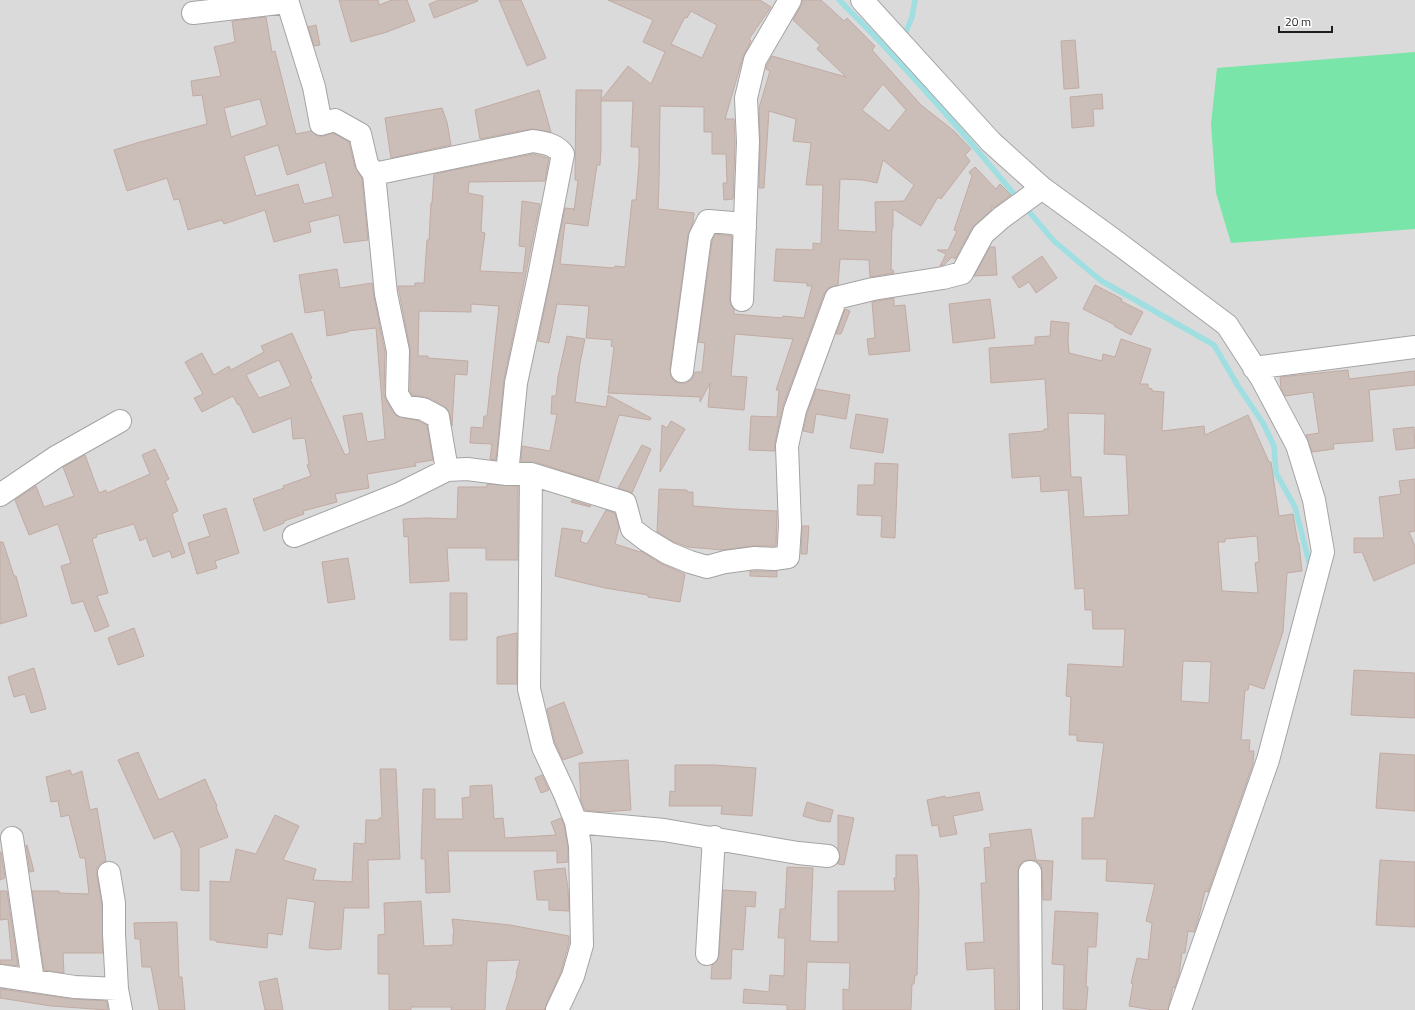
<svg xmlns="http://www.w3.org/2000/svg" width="1415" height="1010" font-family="'Titillium Web',sans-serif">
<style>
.residential{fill:#dbdada}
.pitch{fill:#79e5a8}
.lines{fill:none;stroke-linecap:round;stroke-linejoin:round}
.stream{stroke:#9fdee1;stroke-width:5.5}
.building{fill:#cbbdb8;stroke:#c2aba3;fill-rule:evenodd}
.minor-casing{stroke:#a4a4a4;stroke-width:24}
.minor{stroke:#fff;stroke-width:22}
</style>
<rect width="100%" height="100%" fill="#efe8e2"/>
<path class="residential" d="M 0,0 L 1415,0 L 1415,1010 L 0,1010 Z"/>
<path class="pitch" d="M 1415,52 L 1415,229 L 1231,243 L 1216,193 L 1211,124 L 1217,68 Z"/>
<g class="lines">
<path class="stream" d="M 839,0 C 903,63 962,131 1019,200
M 903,39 L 912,17 L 915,0
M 1025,207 L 1054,241 L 1100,280 L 1214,345 L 1238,386 L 1263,423 L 1274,446 L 1276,473 L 1295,507 L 1310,566 L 1309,568"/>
</g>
<path class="building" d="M 339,0 L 378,0 L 379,5 L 392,0 L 407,0 L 415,21 L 387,32 L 351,42 Z
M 439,0 L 477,0 L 478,1 L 434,18 L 429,4 Z
M 499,0 L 521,0 L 546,58 L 527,66 Z
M 608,0 L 760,0 L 771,7 L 749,39 L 751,41 L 743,57 L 725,119 L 734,119 L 735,142 L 733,199 L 724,200 L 723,183 L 727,183 L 726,154 L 712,154 L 712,132 L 704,132 L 704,107 L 660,106 L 659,184 L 658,209 L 694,213 L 693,223 L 688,235 L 670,369 L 671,376 L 674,381 L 680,383 L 686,383 L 692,379 L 695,372 L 702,372 L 705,343 L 698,342 L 712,241 L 715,234 L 732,236 L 730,300 L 731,305 L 734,309 L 734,314 L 782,318 L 783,316 L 804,318 L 812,286 L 807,286 L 807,283 L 774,281 L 776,249 L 813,250 L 813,243 L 821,244 L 823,185 L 806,185 L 811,143 L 793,141 L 796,119 L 769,111 L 764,188 L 759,188 L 760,142 L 759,108 L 770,71 L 766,69 L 767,65 L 772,56 L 846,77 L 817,49 L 820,45 L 793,20 L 801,6 L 802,0 L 821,0 L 844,21 L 847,18 L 875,46 L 872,50 L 921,105 L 954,131 L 971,149 L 965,155 L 970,161 L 941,199 L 938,197 L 921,226 L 893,209 L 893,228 L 892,228 L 891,270 L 893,270 L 894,273 L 870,277 L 869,260 L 840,259 L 838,285 L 828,288 L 824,294 L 783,406 L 775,443 L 775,451 L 749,450 L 751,416 L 777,417 L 779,390 L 776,390 L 793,339 L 735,334 L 731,376 L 747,377 L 744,410 L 708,407 L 710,383 L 700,402 L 700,397 L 608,393 L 614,347 L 611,346 L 612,340 L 586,338 L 589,306 L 557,304 L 549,343 L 538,341 L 565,208 L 574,209 L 574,211 L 578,180 L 575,180 L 576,90 L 602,90 L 601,100 L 628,66 L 651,84 L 665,52 L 643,42 L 653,20 ZM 691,11 L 717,25 L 702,58 L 671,44 L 685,17 L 687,18 ZM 883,84 L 906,110 L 889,131 L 862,110 ZM 601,101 L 633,101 L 631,147 L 639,147 L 639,164 L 636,200 L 632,200 L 625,267 L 615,266 L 614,268 L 560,264 L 565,223 L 588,226 L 597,165 L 600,165 L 601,149 ZM 883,160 L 914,185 L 904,201 L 875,202 L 876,232 L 838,230 L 840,179 L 863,180 L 877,183 Z
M 266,17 L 272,52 L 275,51 L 296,134 L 311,131 L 318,136 L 324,136 L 333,133 L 349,142 L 355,167 L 362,178 L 368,240 L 344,243 L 339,215 L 309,222 L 311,232 L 274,242 L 265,210 L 224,224 L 222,220 L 188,230 L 179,199 L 174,200 L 167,178 L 127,191 L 114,150 L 140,142 L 207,124 L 202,95 L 193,96 L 191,81 L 221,76 L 214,47 L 235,42 L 232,21 ZM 260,99 L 267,125 L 231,137 L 224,108 ZM 278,145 L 287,175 L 325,162 L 333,197 L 304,204 L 298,184 L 256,196 L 244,156 Z
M 316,25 L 320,45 L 314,46 L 308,27 Z
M 1075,40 L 1079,88 L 1064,89 L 1061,41 Z
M 539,90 L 551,132 L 531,129 L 480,139 L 475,110 Z
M 1102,94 L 1103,109 L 1093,109 L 1094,126 L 1072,128 L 1070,97 Z
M 442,108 L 447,122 L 451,145 L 391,158 L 385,118 Z
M 533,154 L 549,158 L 545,181 L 469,182 L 468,193 L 483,196 L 481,232 L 485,233 L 480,271 L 523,273 L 526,247 L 519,246 L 522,201 L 540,204 L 504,380 L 496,460 L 490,459 L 492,444 L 470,443 L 471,427 L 483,428 L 484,416 L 487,416 L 499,306 L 471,304 L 471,312 L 419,311 L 418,356 L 428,356 L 428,358 L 468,361 L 467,375 L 455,374 L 452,426 L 450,415 L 448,410 L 444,406 L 429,398 L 412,395 L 410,391 L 410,349 L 398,286 L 415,286 L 415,283 L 424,283 L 427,240 L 429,240 L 431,203 L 432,203 L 434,174 Z
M 975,167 L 996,189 L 1000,184 L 1011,195 L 994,208 L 992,205 L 992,209 L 972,228 L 955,259 L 952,257 L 944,265 L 940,266 L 946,254 L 937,250 L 948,250 L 957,231 L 954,230 L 972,176 L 969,172 Z
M 990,247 L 995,247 L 997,275 L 974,276 Z
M 1042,256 L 1057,278 L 1036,293 L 1029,282 L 1019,288 L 1012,277 Z
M 337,269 L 340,288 L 372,283 L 374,296 L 385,352 L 384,394 L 386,400 L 393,412 L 397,416 L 419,421 L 427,425 L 433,460 L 415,463 L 416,466 L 367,474 L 369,488 L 335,494 L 337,502 L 303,511 L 304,514 L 284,521 L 284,523 L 264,531 L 253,499 L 284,488 L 283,486 L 311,476 L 307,465 L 309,464 L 305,438 L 293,439 L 291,418 L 253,433 L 239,404 L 238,405 L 233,396 L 202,412 L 194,398 L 203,394 L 185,362 L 202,353 L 214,375 L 229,366 L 231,370 L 264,352 L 261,346 L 292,333 L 312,378 L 310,379 L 345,455 L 350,453 L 343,416 L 362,413 L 367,442 L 385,439 L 376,328 L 348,331 L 348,332 L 327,336 L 324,310 L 305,313 L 299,275 ZM 279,360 L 291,386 L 259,398 L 246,375 Z
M 1095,285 L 1122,299 L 1121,301 L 1143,312 L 1131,335 L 1114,326 L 1115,325 L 1083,309 Z
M 894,298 L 894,306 L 905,305 L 910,351 L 869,355 L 867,339 L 875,338 L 872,302 Z
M 990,299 L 995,338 L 953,343 L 949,304 Z
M 845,309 L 850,311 L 841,334 L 836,334 Z
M 1051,321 L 1069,323 L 1068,339 L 1069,353 L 1102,361 L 1103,354 L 1115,357 L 1121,339 L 1151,349 L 1140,384 L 1148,384 L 1148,388 L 1152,389 L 1152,391 L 1164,392 L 1162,431 L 1204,426 L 1205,435 L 1248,415 L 1269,462 L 1271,462 L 1279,516 L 1293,514 L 1298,543 L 1299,543 L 1302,571 L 1287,573 L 1283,632 L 1264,689 L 1249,684 L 1248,690 L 1245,690 L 1241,740 L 1250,740 L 1249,751 L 1254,751 L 1253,764 L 1208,892 L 1205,891 L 1198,920 L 1194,932 L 1188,931 L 1185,953 L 1182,953 L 1179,974 L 1175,988 L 1173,987 L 1168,1010 L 1153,1010 L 1129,1006 L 1133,984 L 1131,983 L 1137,958 L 1148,960 L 1152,923 L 1146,921 L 1155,884 L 1106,881 L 1107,859 L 1082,859 L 1082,818 L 1094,818 L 1104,743 L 1077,741 L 1077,735 L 1069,735 L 1071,697 L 1066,696 L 1068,664 L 1123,667 L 1125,629 L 1093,629 L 1092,610 L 1085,610 L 1084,588 L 1075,589 L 1068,490 L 1041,492 L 1040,476 L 1012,478 L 1009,434 L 1044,431 L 1044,429 L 1048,429 L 1045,379 L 991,383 L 989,348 L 1035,345 L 1035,337 L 1050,336 ZM 1068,413 L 1105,414 L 1104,454 L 1126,455 L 1129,515 L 1084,517 L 1081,477 L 1071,477 ZM 1257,536 L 1259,562 L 1255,563 L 1258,593 L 1222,591 L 1218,542 L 1225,542 L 1225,539 ZM 1183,661 L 1211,662 L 1209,703 L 1181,701 Z
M 567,336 L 585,339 L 580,363 L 575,402 L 606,407 L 608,395 L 651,418 L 650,420 L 619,415 L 598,482 L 535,462 L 521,462 L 522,446 L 550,451 L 557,414 L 551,414 L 552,396 L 556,396 L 558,377 Z
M 1348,370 L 1349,379 L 1415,371 L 1415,385 L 1369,390 L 1373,441 L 1333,444 L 1334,449 L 1312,452 L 1306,435 L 1319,433 L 1313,392 L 1285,396 L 1281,389 L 1280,377 Z
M 816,389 L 850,395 L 846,419 L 816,414 L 813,433 L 803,431 L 807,414 Z
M 856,414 L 888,419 L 883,453 L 850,448 Z
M 671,421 L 685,429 L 660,472 L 662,425 L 667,428 Z
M 1414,427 L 1415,448 L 1396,450 L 1393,429 Z
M 642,445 L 651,449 L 632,493 L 618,488 Z
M 155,449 L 169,479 L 165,481 L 178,511 L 172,514 L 185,553 L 172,558 L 170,551 L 153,557 L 146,538 L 140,541 L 134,524 L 96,535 L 97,537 L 92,539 L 108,593 L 97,596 L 109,626 L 95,632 L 83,601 L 72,604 L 61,566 L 71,563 L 58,524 L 29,535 L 15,500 L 36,486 L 44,507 L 74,496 L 63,467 L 85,455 L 99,493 L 106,490 L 107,493 L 150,474 L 142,455 Z
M 875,463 L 898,464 L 895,538 L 881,537 L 882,516 L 857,515 L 858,485 L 874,485 Z
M 1415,479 L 1415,531 L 1409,532 L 1415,546 L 1415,563 L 1374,581 L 1362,552 L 1354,553 L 1354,538 L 1384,538 L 1379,497 L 1401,494 L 1399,481 Z
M 487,484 L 518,486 L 518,560 L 486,560 L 486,548 L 447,548 L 449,581 L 410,583 L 408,536 L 404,537 L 403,519 L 426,518 L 457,519 L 458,487 L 487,487 Z
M 659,489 L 687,490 L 687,492 L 693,492 L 693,506 L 733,509 L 777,511 L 776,546 L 753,546 L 723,550 L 688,547 L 674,542 L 657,532 Z
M 572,500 L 591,506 L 590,507 L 571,502 Z
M 226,508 L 239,553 L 215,561 L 217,568 L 197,574 L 188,543 L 210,536 L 203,515 Z
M 606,510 L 615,513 L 619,528 L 615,544 L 640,552 L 641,551 L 662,564 L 685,574 L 680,602 L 648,597 L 648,595 L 605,588 L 555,576 L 562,528 L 583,531 L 580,541 L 587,544 Z
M 802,526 L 809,526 L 807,554 L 801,554 Z
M 0,542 L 3,542 L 14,576 L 16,576 L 27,616 L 0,624 Z
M 348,558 L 355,599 L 328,603 L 322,562 Z
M 750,571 L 777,571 L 777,577 L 750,576 Z
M 450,593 L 467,593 L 467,640 L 450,640 Z
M 134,628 L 144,656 L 118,665 L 108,638 Z
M 517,633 L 517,684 L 497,684 L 497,637 Z
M 34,668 L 46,709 L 31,713 L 25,694 L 14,697 L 8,677 Z
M 1354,670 L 1415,673 L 1415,718 L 1351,715 Z
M 564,702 L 583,753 L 563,760 L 555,743 L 547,709 Z
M 138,752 L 159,800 L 205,779 L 217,806 L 216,807 L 228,837 L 199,848 L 199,891 L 181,890 L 181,849 L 173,831 L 154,839 L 118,760 Z
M 1380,753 L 1415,755 L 1415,811 L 1376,808 Z
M 628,760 L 631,810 L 601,812 L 585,810 L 581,801 L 579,763 Z
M 675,765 L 715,765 L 756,768 L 752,816 L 721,814 L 722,806 L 669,806 L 670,791 L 675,792 Z
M 380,769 L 396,769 L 400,859 L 368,860 L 369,908 L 344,908 L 341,949 L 327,950 L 309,948 L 315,902 L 287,898 L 282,935 L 268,933 L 267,948 L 216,942 L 216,940 L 210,940 L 210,881 L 230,882 L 236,849 L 256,854 L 275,815 L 299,826 L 283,860 L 316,869 L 313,880 L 352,882 L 354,843 L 365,844 L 366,820 L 379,820 L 379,818 L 382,818 Z
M 70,770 L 72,775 L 82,771 L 90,810 L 97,808 L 106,861 L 101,863 L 97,868 L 97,875 L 102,904 L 103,953 L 63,953 L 64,973 L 44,970 L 32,891 L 59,891 L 59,893 L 89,894 L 85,858 L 80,858 L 69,815 L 61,817 L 58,801 L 51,802 L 46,777 Z
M 542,775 L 549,790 L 541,793 L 535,778 Z
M 492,785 L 494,819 L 503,818 L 505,838 L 556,835 L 551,822 L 561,818 L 564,825 L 568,847 L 568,862 L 557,863 L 557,851 L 448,851 L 450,892 L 426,893 L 425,859 L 421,859 L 423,789 L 435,789 L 435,819 L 463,819 L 462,798 L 470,797 L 470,786 Z
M 979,792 L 983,810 L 953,816 L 957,834 L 940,837 L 938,825 L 932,826 L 927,800 L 945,796 L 946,798 Z
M 807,802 L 833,810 L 830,822 L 820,821 L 803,816 Z
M 838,815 L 854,818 L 844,865 L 838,864 L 840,857 L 838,849 Z
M 1031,829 L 1036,860 L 1053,861 L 1051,900 L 1043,900 L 1042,872 L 1041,865 L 1036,861 L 1030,860 L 1023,861 L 1019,866 L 1018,872 L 1018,1010 L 995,1010 L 994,968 L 967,970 L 965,943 L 984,942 L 981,883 L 986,883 L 984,848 L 991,847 L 989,834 Z
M 26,845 L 27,845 L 34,871 L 30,872 Z
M 0,852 L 1,852 L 5,878 L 0,880 Z
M 896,855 L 917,855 L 919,893 L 917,975 L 915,975 L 914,984 L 912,984 L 911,1010 L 843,1010 L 843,989 L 849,990 L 850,963 L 807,962 L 805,1010 L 787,1010 L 787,1005 L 743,1003 L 744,989 L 769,992 L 770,975 L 784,976 L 785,938 L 778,938 L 780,909 L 785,909 L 787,867 L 813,868 L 810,941 L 838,942 L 838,891 L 895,891 L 894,878 L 896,878 Z
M 1380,860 L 1415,862 L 1415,927 L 1376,925 Z
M 565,868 L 568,889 L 569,911 L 549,910 L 549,900 L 537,900 L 534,871 Z
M 723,890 L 756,892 L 755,907 L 746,906 L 743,950 L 732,949 L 731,979 L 711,979 L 712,965 L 717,961 L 719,955 Z
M 0,891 L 7,891 L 18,966 L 0,964 L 0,960 L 12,960 L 8,919 L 0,920 Z
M 421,901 L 424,946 L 453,945 L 453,934 L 454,934 L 452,919 L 510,925 L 569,936 L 569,943 L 561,972 L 546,1005 L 545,1010 L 506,1010 L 517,975 L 516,974 L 520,960 L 487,961 L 485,1010 L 451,1010 L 452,1007 L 411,1007 L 411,1010 L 389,1010 L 389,974 L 378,974 L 378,935 L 385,934 L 384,903 Z
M 1055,911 L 1098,913 L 1096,947 L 1088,947 L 1086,987 L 1088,987 L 1086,1010 L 1063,1009 L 1064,965 L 1052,964 Z
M 177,922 L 179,977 L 182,977 L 185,1010 L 159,1010 L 151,967 L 142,967 L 140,939 L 135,939 L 134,923 Z
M 277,978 L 283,1010 L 265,1010 L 259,982 Z
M 0,989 L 73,999 L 107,1001 L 108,1010 L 51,1006 L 0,998 Z"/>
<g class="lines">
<defs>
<path id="minor" d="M 287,0 L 314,87 L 321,124 L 335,120 L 360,134 L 367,164 L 374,174 L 386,294 L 398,351 L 397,394 L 404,406 L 423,409 L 438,417 L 447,470
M 862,0 L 991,142 L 1042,188 L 1115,241 L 1227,325 L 1262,379 L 1297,445 L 1314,500 L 1323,552 L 1268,760 L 1180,1010
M 193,13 L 287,2
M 374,174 L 533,141 C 545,143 555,144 563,154 L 540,271 L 516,383 L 507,474
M 742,300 L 748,142 L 746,98 L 755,60 L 790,0
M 1254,368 L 1415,347
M 682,371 L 700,237 L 708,221 L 733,223 L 745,227
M 531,474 L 529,689 L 543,747 L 564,792 L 576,822 L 580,846 L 582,945 L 573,976 L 557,1010
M 0,495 L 56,457 L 120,421
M 294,536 L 399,494 L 447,470 L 467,469 L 507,474 L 531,474 L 625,503 L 632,529 L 645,539 L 668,553 L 690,562 L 707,567 L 725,562 L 755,558 L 774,559 L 788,557 L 790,526 L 787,446 L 795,410 L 836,298 L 873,289 L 943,278 L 962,273 L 983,234 L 1001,218 L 1042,188
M 576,822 L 664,830 L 798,853 L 828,856
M 12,838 L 33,981
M 1030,872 L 1031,1010
M 109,873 L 114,903 L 114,934 L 117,989 L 121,1010
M 707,954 L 714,837
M 0,976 L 75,987 L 117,989"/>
</defs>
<use href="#minor" class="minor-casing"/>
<use href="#minor" class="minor"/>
</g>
<path d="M1279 26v6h53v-6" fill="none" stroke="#1d1d1d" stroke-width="2"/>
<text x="1285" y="26" font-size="12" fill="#1d1d1d" stroke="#ffffff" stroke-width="3" paint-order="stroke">20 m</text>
</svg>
